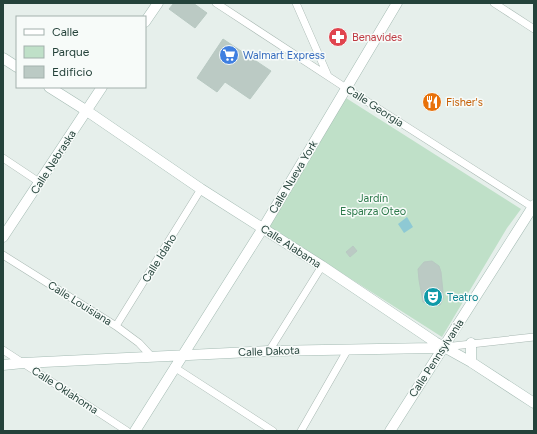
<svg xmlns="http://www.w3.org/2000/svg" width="537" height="434" font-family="Figtree,sans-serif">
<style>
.green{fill:#bfe0c8}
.water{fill:#8ec9d4}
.building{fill:#bbcac4;stroke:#b8c9c2}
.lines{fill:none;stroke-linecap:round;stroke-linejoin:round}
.street-casing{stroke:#a8b8b2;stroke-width:8}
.secondary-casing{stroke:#a4bbb3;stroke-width:11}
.street{stroke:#fff;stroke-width:7}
.secondary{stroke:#fff;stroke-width:10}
.labels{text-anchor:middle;stroke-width:3;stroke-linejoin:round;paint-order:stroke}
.health-label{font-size:11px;fill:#be3a42;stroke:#f7fbf9;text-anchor:start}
.shop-label{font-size:11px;fill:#366cbe;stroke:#f7fbf9;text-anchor:start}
.food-label{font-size:11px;fill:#c56008;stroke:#f7fbf9;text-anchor:start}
.street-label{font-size:11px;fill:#24423a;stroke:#f7fbf9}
.park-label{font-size:11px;fill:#2d7a4b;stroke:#f7fbf9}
.culture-label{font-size:11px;fill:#0d838f;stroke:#f7fbf9;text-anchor:start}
</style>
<rect width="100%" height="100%" fill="#e6efeb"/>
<path class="green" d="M 346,98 L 521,209 L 507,228 L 442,337 L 265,224 Z"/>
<path class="water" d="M 407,217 L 413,227 L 404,233 L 398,224 Z"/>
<path class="building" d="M 174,3 L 193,3 L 207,13 L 195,28 L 169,9 Z
M 223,39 L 271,71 L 250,99 L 225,82 L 217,92 L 197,78 Z
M 353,246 L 357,251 L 350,257 L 346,252 Z
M 432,261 L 439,266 L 441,272 L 443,292 L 443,299 L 440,305 L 431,306 L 429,303 L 423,302 L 419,280 L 418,269 L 424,262 Z"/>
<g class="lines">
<defs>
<path id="street" d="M 216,3 L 346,88 L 534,208
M 296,3 L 328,76
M 494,3 L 534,29
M 3,158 L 39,182
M 3,255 L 116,326 L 139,343 L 152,357
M 116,326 L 201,189
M 444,347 L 534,337
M 3,350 L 127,431
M 269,351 L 322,266
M 174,367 L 273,431
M 301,431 L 348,349"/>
<path id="secondary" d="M 145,22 L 158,3
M 3,58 L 17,67
M 49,87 L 87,111 L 201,189 L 322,266 L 435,342 L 471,362 L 534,403
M 3,237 L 102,87
M 471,362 L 471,343
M 3,365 L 23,363 L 269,351 L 432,348 L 444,347
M 135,431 L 263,228 L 397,3
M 390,431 L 534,205"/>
</defs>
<use href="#street" class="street-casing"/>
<use href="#secondary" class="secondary-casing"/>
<use href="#street" class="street"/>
<use href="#secondary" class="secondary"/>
</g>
<defs>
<symbol id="pharmacy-disc" viewBox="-11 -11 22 22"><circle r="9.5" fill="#e0444e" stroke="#f7fbf9"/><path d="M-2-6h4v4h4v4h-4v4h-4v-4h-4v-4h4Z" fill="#fff"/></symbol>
<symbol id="supermarket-disc" viewBox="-11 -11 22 22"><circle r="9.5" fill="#3f7fe0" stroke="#f7fbf9"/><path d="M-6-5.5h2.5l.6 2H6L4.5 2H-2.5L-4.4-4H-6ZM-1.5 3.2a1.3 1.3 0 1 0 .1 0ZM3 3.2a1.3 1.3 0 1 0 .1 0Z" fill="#fff"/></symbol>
<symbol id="restaurant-disc" viewBox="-11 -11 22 22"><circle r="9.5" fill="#e8710a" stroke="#f7fbf9"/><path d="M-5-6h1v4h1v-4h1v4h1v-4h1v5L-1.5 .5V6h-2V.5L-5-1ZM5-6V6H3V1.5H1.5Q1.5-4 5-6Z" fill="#fff"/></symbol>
<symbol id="theatre-disc" viewBox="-11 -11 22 22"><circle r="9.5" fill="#0f9aa8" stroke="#f7fbf9"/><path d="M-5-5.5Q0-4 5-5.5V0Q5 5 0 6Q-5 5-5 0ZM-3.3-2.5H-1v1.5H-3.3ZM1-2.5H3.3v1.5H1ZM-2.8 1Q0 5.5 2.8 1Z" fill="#fff"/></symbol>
</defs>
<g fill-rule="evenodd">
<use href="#pharmacy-disc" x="327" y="26" width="22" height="22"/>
<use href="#supermarket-disc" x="218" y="44" width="22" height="22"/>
<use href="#restaurant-disc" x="421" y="91" width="22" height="22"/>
<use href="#theatre-disc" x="422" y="286" width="22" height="22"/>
</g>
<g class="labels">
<g class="health-label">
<text x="352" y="41">Benavides</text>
</g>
<g class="shop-label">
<text x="243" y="59">Walmart Express</text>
</g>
<g class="food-label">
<text x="446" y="106">Fisher's</text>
</g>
<g class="street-label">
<text transform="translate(375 106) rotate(33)" y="4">Calle Georgia</text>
<text transform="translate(53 162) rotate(-57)" y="4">Calle Nebraska</text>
<text transform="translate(293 177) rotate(-59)" y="4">Calle Nueva York</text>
<text transform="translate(291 246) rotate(33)" y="4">Calle Alabama</text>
<text transform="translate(159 258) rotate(-58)" y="4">Calle Idaho</text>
<text transform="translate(80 303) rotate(32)" y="4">Calle Louisiana</text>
<text transform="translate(269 351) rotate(-2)" y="4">Calle Dakota</text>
<text transform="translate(436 358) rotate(-57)" y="4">Calle Pennsylvania</text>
<text transform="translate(65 390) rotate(33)" y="4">Calle Oklahoma</text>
</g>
<g class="park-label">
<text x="373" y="202">Jardín<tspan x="373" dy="13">Esparza Oteo</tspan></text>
</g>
<g class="culture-label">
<text x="447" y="301">Teatro</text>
</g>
</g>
<rect width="537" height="434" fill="none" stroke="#24423a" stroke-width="8"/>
<rect x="16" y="16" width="130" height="72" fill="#f7fbf9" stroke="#a3b1ad"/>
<rect x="24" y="29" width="20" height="6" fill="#ffffff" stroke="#a3b1ad"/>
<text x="52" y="36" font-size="12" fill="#24423a">Calle</text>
<rect x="24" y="46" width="20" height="12" fill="#bfe0c8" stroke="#a3b1ad"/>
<text x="52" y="56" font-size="12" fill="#24423a">Parque</text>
<rect x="24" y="66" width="20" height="12" fill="#bbcac4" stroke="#a3b1ad"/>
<text x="52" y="76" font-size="12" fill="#24423a">Edificio</text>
</svg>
